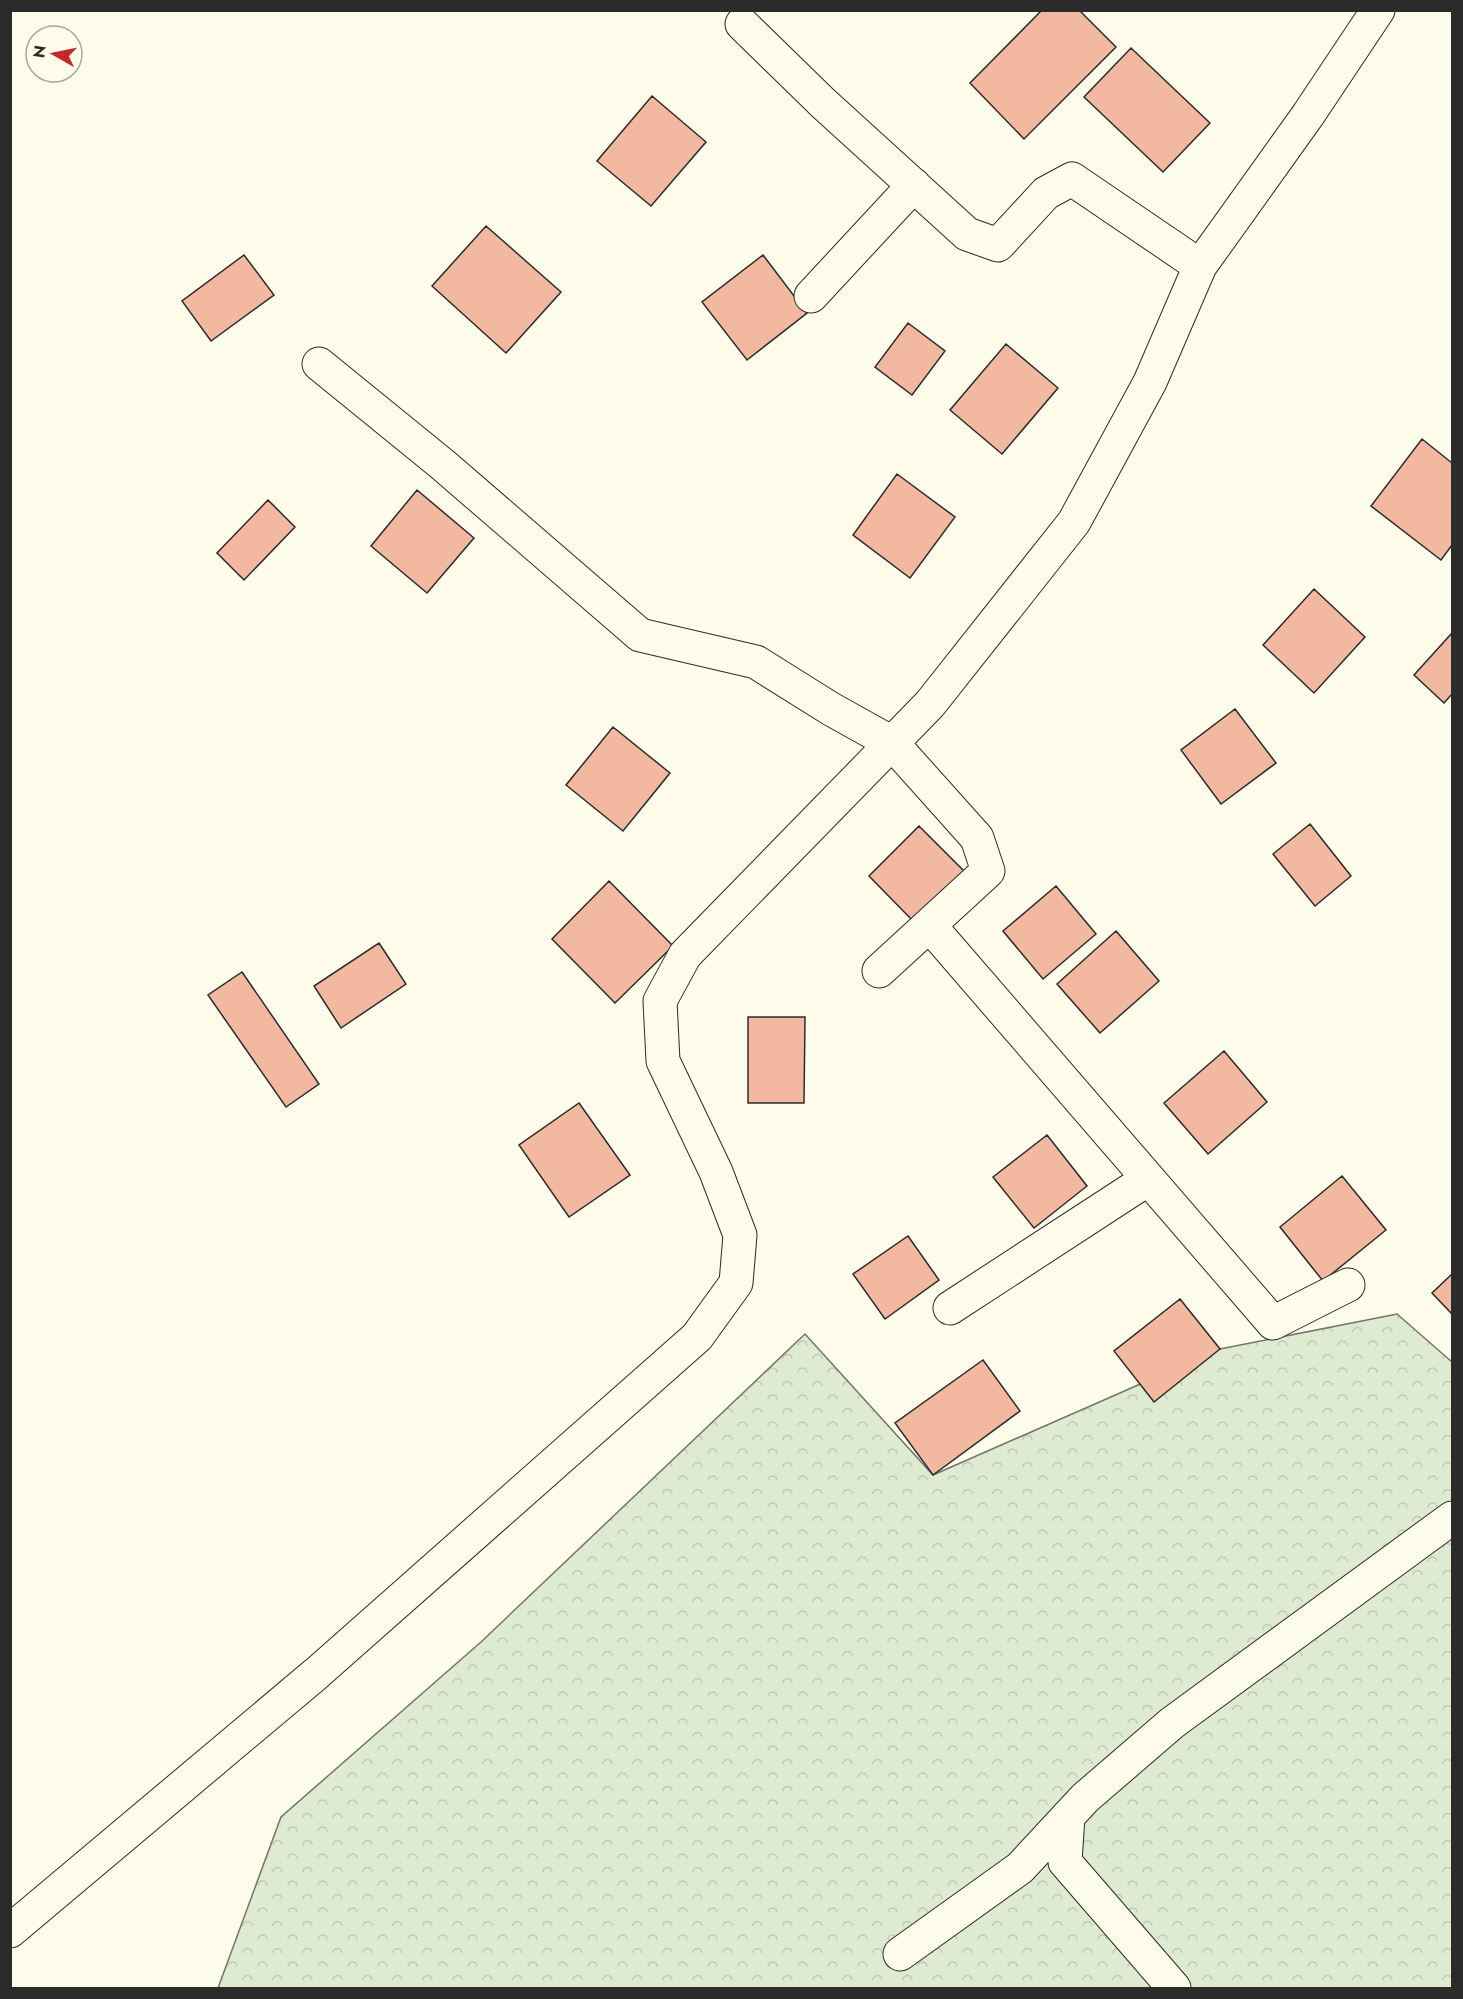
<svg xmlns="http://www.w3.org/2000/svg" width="1463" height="1999" font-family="Jost,sans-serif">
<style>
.forest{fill:url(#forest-crowns);stroke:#74746e;stroke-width:1.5}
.building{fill:#f2b8a0;stroke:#2b2b2b;stroke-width:1.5}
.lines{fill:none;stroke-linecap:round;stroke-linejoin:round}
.street-casing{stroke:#2b2b2b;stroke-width:35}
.street{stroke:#fdfbea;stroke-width:33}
</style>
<defs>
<pattern id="forest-crowns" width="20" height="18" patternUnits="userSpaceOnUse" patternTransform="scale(1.5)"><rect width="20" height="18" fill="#deebd1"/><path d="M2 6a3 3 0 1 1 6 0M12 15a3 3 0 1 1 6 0" fill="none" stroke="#bfcab4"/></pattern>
</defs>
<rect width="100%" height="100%" fill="#fdfbea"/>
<path class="forest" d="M 1397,1314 L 1452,1362 L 1452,1988 L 218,1988 L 281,1817 L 481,1642 L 805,1334 L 933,1475 L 1220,1349 Z"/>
<path class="building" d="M 1042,10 L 1079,10 L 1116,47 L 1024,139 L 970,83 Z
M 1131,48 L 1210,123 L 1163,172 L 1084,97 Z
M 652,96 L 706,142 L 651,206 L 597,161 Z
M 486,226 L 561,292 L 506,353 L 432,286 Z
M 244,255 L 274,295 L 211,341 L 182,301 Z
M 763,255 L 807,313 L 747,360 L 702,302 Z
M 908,323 L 945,351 L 912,395 L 875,367 Z
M 1006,344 L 1058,388 L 1002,454 L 950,410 Z
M 1422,439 L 1452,463 L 1452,545 L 1441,560 L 1371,506 Z
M 897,474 L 955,517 L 910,578 L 853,535 Z
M 417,490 L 474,538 L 427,593 L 371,546 Z
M 268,500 L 295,527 L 244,580 L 217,553 Z
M 1314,589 L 1365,637 L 1314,693 L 1263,645 Z
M 1452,633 L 1452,694 L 1444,703 L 1414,675 Z
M 1235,709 L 1276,763 L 1221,804 L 1181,750 Z
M 613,727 L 670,773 L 623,831 L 566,785 Z
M 1310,824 L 1351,876 L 1315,906 L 1273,854 Z
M 919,826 L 964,871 L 913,921 L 869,876 Z
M 609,881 L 673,946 L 615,1003 L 552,939 Z
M 1056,886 L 1096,934 L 1043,979 L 1003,931 Z
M 1116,931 L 1159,981 L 1100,1033 L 1057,984 Z
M 379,943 L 406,984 L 341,1028 L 314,986 Z
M 242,972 L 319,1084 L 286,1107 L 208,995 Z
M 748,1017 L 805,1017 L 804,1103 L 748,1103 Z
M 1224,1051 L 1267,1102 L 1208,1154 L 1164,1103 Z
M 579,1103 L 630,1175 L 569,1217 L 519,1145 Z
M 1047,1135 L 1087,1186 L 1034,1228 L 993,1177 Z
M 1342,1176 L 1386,1230 L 1323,1281 L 1280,1227 Z
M 908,1236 L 939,1280 L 885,1319 L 853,1274 Z
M 1452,1274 L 1452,1314 L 1432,1293 Z
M 1180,1299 L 1220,1349 L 1154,1402 L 1114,1351 Z
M 983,1360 L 1020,1411 L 933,1475 L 895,1423 Z"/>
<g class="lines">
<defs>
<path id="street" d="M 742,24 L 823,103 L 967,234 L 998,245 L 1046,193 L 1072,179 L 1200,266
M 811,296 L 914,185
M 319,364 L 442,464 L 640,635 L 756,662 L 831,709 L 892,743 L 977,838 L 988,871 L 879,971
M 930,926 L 1273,1323 L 1348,1285
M 950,1308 L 1148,1179
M 1068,1816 L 1065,1862 L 1174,1988
M 10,1931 L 317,1673 L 697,1337 L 736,1283 L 740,1235 L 716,1172 L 663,1061 L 660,1001 L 685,955 L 930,704 L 1074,522 L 1150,382 L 1200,266 L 1308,115 L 1378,10
M 900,1954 L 1020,1868 L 1085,1798 L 1172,1723 L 1452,1518"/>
</defs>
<use href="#street" class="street-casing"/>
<use href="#street" class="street"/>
</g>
<rect width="1463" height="1999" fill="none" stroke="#2b2b2b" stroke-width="24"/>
<g transform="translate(54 54) rotate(279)"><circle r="28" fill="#fdfbea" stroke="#a9a89e" stroke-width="1.5"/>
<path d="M0-4.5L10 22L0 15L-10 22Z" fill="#c62828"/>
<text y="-9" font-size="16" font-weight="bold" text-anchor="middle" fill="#2b2b2b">N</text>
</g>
</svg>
